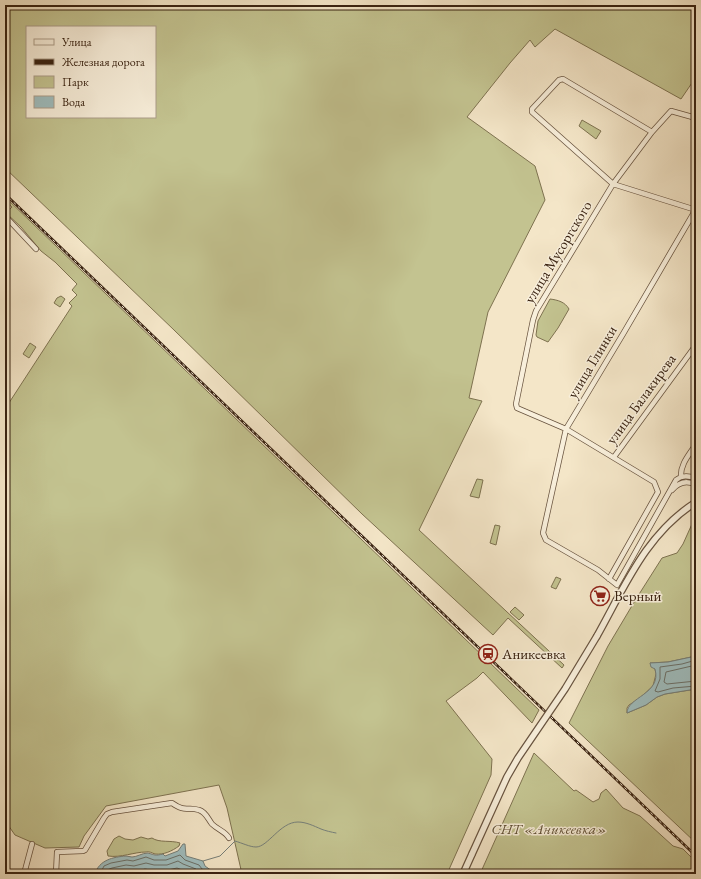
<svg xmlns="http://www.w3.org/2000/svg" width="701" height="879" font-family="'EB Garamond',serif">
<style>
.green{fill:#c3c390;stroke:#7e7250;fill-rule:evenodd}
.water{fill:#9fbdbe;stroke:#767f79}
.lines{fill:none;stroke-linecap:round;stroke-linejoin:round}
.shore{stroke:#6c7068;stroke-width:1}
.stream{stroke:#767f79;stroke-width:1}
.minor-casing{stroke:#68533f;stroke-width:6}
.tertiary-casing{stroke:#68533f;stroke-width:8}
.minor{stroke:#f8efdb;stroke-width:4.5}
.tertiary{stroke:#f8efdb;stroke-width:5.5}
.rail-casing{stroke:#392211;stroke-width:2.5}
.rail{stroke:#f8efdb;stroke-width:1;stroke-dasharray:3;stroke-linecap:butt}
.tertiary-bridge-casing{stroke:#68533f;stroke-width:8;stroke-linecap:butt}
.tertiary-bridge{stroke:#f8efdb;stroke-width:5.5}
.labels{text-anchor:middle;stroke-width:3;stroke-linejoin:round;paint-order:stroke}
.street-label{font-size:15px;fill:#392211;stroke:#f8efdb}
.poi-label{font-size:15px;fill:#392211;stroke:#f8efdb;text-anchor:start}
.park-label{font-size:15px;font-style:italic;fill:#625237;stroke:#f8efdb}
</style>
<rect width="100%" height="100%" fill="#f4e6c8"/>
<filter id="stains"><feTurbulence type="fractalNoise" baseFrequency=".005" numOctaves="4"/><feColorMatrix values="0 0 0 0 .2 0 0 0 0 .09 0 0 0 0 .02 0 0 0 .5 -.17"/></filter>
<radialGradient id="worn" r=".72"><stop offset=".6" stop-color="#630" stop-opacity="0"/><stop offset="1" stop-color="#630" stop-opacity=".3"/></radialGradient>
<path class="green" d="M 5,5 L 696,5 L 696,77 L 681,99 L 555,29 L 535,47 L 530,40 L 510,63 L 467,117 L 535,166 L 545,200 L 488,312 L 469,398 L 482,401 L 419,530 L 564,665 L 562,668 L 508,618 L 493,635 L 362,514 L 174,330 L 5,168 ZM 27,27 L 155,27 L 155,117 L 27,117 Z
M 582,120 L 601,131 L 596,139 L 579,126 Z
M 5,197 L 539,710 L 532,723 L 483,672 L 477,678 L 446,701 L 492,759 L 491,775 L 447,874 L 242,874 L 227,808 L 219,785 L 106,806 L 84,836 L 79,847 L 45,848 L 15,835 L 8,825 L 5,824 L 5,409 L 72,306 L 69,303 L 77,295 L 72,290 L 77,284 L 55,262 L 41,251 L 21,227 L 6,213 L 12,207 L 5,201 Z
M 61,296 L 65,299 L 60,307 L 54,303 L 57,298 Z
M 550,299 C 558,300 565,302 569,309 L 558,328 L 548,342 L 537,337 L 536,335 L 538,321 Z
M 30,343 L 36,347 L 29,358 L 23,354 Z
M 477,479 L 483,480 L 479,498 L 470,496 Z
M 696,522 L 696,660 L 696,656 L 668,662 L 650,663 L 655,669 L 656,674 L 653,686 L 640,698 L 629,705 L 627,708 L 627,713 L 646,705 L 657,697 L 665,694 L 696,689 L 696,843 L 569,723 L 608,646 L 636,599 L 662,558 L 677,553 L 683,544 L 692,524 Z
M 495,525 L 500,526 L 496,545 L 490,543 Z
M 556,577 L 561,579 L 556,589 L 551,587 Z
M 515,607 L 524,615 L 519,620 L 510,612 Z
M 534,753 L 574,791 L 576,790 L 593,802 L 599,799 L 601,793 L 606,789 L 623,808 L 640,816 L 673,846 L 683,849 L 696,862 L 696,874 L 480,874 Z
M 119,836 L 125,839 L 133,840 L 141,837 L 148,839 L 152,838 C 159,843 171,840 180,843 L 179,846 C 172,851 164,855 155,854 C 152,853 149,851 146,852 C 134,852 121,858 108,856 L 107,851 L 114,839 Z"/>
<path class="water" d="M 696,656 L 696,689 L 665,694 L 657,697 L 646,705 L 627,713 C 627,697 662,694 655,669 L 651,667 L 650,663 L 668,662 Z
M 183,844 L 185,844 L 186,856 L 203,861 L 205,866 L 212,871 L 213,874 L 95,874 C 99,860 113,857 126,856 C 128,856 130,857 132,857 C 137,857 142,853 148,853 C 155,855 155,856 163,854 L 165,856 L 178,851 Z"/>
<g class="lines">
<path class="shore" d="M 696,660 L 682,664 L 660,667 L 660,679 L 655,691 L 658,692 L 673,688 L 696,686
M 696,665 L 666,672 L 664,682 L 667,684 L 696,681
M 100,874 L 104,866 L 111,863 L 127,860 L 133,861 L 146,857 L 154,860 L 166,860 L 180,855 L 185,860 L 199,865 L 202,869 L 209,874
M 105,874 L 107,870 L 112,868 L 126,865 L 134,866 L 146,863 L 154,865 L 167,865 L 178,861 L 183,864 L 196,869 L 200,874
M 112,874 L 126,871 L 135,872 L 145,869 L 155,871 L 168,870 L 177,868 L 192,874"/>
<path class="stream" d="M 203,861 L 220,856 L 235,841 C 242,843 250,847 256,847 C 268,847 280,822 298,822 C 306,822 314,826 321,829 C 326,831 331,832 336,833"/>
<defs>
<path id="minor" d="M 652,132 L 563,79 L 559,80 L 532,109 L 532,112 L 613,184 L 696,210
M 696,209 L 623,334 L 566,429 L 543,533 L 546,540 L 598,570 L 617,585 L 676,480 C 682,475 688,476 696,478
M 5,216 L 36,249
M 614,457 L 696,345
M 681,477 C 680,464 690,454 696,444
M 672,490 C 679,482 687,480 696,485
M 609,579 L 658,492 L 654,482 L 566,429 L 517,408 L 516,404 L 533,320 L 536,311 L 613,184 L 652,132 L 671,111 L 696,118
M 24,874 L 32,844
M 56,874 L 57,852 L 83,851 L 85,850 L 104,818 L 107,814 L 112,812 L 172,803 C 186,813 187,806 199,810 C 206,812 208,819 212,824 C 218,830 225,831 229,838"/>
<path id="tertiary" d="M 597,636 C 625,586 646,534 696,502
M 463,874 L 472,854"/>
</defs>
<use href="#minor" class="minor-casing"/>
<use href="#tertiary" class="tertiary-casing"/>
<use href="#minor" class="minor"/>
<use href="#tertiary" class="tertiary"/>
<defs>
<path id="rail" d="M 5,194 L 696,856"/>
</defs>
<use href="#rail" class="rail-casing"/>
<use href="#rail" class="rail"/>
<defs>
<path id="tertiary-bridge" d="M 472,854 L 507,777 L 518,758 L 565,689 L 597,636"/>
</defs>
<use href="#tertiary-bridge" class="tertiary-bridge-casing"/>
<use href="#tertiary-bridge" class="tertiary-bridge"/>
</g>
<defs>
<symbol id="supermarket-ring" viewBox="-11 -11 22 22"><circle r="9.5" fill="#f8efdb" stroke="#8f2418" stroke-width="1.5"/><path d="M-6-5.5h2.5l.6 2H6L4.5 2H-2.5L-4.4-4H-6ZM-1.5 3.2a1.3 1.3 0 1 0 .1 0ZM3 3.2a1.3 1.3 0 1 0 .1 0Z" fill="#8f2418"/></symbol>
<symbol id="station-ring" viewBox="-11 -11 22 22"><circle r="9.5" fill="#f8efdb" stroke="#8f2418" stroke-width="1.5"/><path d="M-3-6H3Q5-6 5-4V2Q5 4 3 4L4.5 6H3L1.5 4h-3L-3 6H-4.5L-3 4Q-5 4-5 2V-4Q-5-6-3-6ZM-3.5-4v3h7v-3ZM-3.5 1v1.5H-2V1ZM2 1v1.5H3.5V1Z" fill="#8f2418"/></symbol>
</defs>
<g fill-rule="evenodd">
<use href="#supermarket-ring" x="589" y="585" width="22" height="22"/>
<use href="#station-ring" x="477" y="643" width="22" height="22"/>
</g>
<g class="labels">
<g class="street-label">
<text transform="translate(558 252) rotate(-59)" y="5">улица Мусоргского</text>
<text transform="translate(592 362) rotate(-59)" y="5">улица Глинки</text>
<text transform="translate(641 399) rotate(-54)" y="5">улица Балакирева</text>
</g>
<g class="poi-label">
<text x="614" y="601">Верный</text>
<text x="502" y="659">Аникеевка</text>
</g>
<g class="park-label">
<text x="549" y="834">СНТ «Аникеевка»</text>
</g>
</g>
<rect width="701" height="879" fill="none" stroke="#f4e6c8" stroke-width="20"/>
<rect x="6" y="6" width="689" height="867" fill="none" stroke="#392211" stroke-width="2"/>
<rect x="10" y="10" width="681" height="859" fill="none" stroke="#392211"/>
<rect x="26" y="26" width="130" height="92" fill="#f8efdb" stroke="#ac9d8a"/>
<rect x="34" y="39" width="20" height="6" fill="#f8efdb" stroke="#ac9d8a"/>
<text x="62" y="46" font-size="12" fill="#392211">Улица</text>
<rect x="34" y="59" width="20" height="6" fill="#392211" stroke="#ac9d8a"/>
<text x="62" y="66" font-size="12" fill="#392211">Железная дорога</text>
<rect x="34" y="76" width="20" height="12" fill="#c3c390" stroke="#ac9d8a"/>
<text x="62" y="86" font-size="12" fill="#392211">Парк</text>
<rect x="34" y="96" width="20" height="12" fill="#9fbdbe" stroke="#ac9d8a"/>
<text x="62" y="106" font-size="12" fill="#392211">Вода</text>
<rect width="100%" height="100%" filter="url(#stains)"/>
<rect width="100%" height="100%" fill="url(#worn)"/>
</svg>
